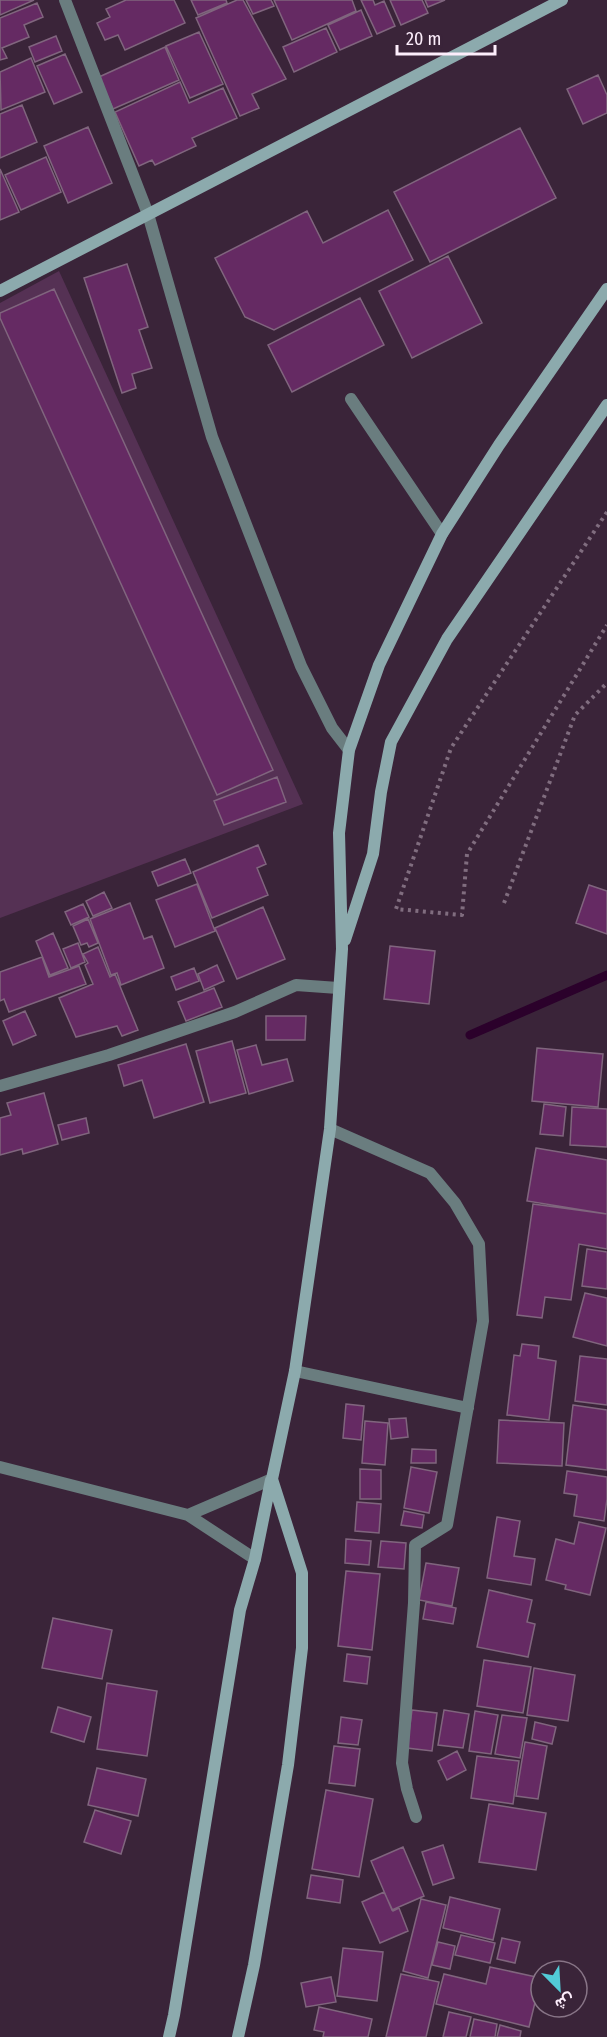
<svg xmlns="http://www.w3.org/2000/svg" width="607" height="2037" font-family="'Fira Sans Condensed',Vazirmatn,sans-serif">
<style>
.green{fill:#553154}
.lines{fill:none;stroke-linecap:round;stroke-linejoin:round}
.stream{stroke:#2b012b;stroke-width:9}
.building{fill:#652a63;stroke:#80657e;stroke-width:1.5}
.path{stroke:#806d7f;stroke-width:4;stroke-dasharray:3 4.5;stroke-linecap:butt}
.lane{stroke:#6a7d7f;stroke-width:12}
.street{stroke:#6a7d7f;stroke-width:12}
.secondary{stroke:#8caaad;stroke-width:12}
</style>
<rect width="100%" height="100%" fill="#3a2439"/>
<path class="green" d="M 59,271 L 303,804 L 0,918 L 0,303 Z"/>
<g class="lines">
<path class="stream" d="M 470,1035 L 607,975"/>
</g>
<path class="building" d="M 0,0 L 34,0 L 0,15 Z
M 126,0 L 174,0 L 185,23 L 125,50 L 118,35 L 105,40 L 97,23 L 110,17 L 106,9 Z
M 191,0 L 226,0 L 227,3 L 198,15 Z
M 237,0 L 243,0 L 286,79 L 252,94 L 259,108 L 240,116 L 196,18 Z
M 246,0 L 271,0 L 274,6 L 253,14 Z
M 274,0 L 352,0 L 356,11 L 292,40 Z
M 361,0 L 373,0 L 375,5 L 384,1 L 395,26 L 377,34 Z
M 390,0 L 422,0 L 428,13 L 401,25 Z
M 425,0 L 445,0 L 428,7 Z
M 37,3 L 43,17 L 24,25 L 29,37 L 2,48 L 7,58 L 0,60 L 0,18 Z
M 361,10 L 372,36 L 340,50 L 328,25 Z
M 326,28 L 337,52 L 294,72 L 283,47 Z
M 199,32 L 223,84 L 190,98 L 166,46 Z
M 56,36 L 62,51 L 35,62 L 29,47 Z
M 165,47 L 179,80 L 113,109 L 99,77 Z
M 65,54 L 82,92 L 54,104 L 37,66 Z
M 31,58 L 45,92 L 1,110 L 0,72 Z
M 598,75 L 607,95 L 607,113 L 583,124 L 567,89 Z
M 180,82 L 189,103 L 223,88 L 237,118 L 192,138 L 196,146 L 155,165 L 152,160 L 139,166 L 115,112 Z
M 22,105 L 37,142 L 0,158 L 0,114 Z
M 88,127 L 112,183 L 68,203 L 44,146 Z
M 520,128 L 556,198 L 430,262 L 394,192 Z
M 46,157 L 61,192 L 21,210 L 5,175 Z
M 0,169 L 19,212 L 0,220 Z
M 388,210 L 413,260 L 274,330 L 245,317 L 215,258 L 307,211 L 323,243 Z
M 448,256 L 482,323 L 412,358 L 379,291 Z
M 127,264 L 148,327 L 139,330 L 152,368 L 132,374 L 136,388 L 122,393 L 84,278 Z
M 54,289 L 273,770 L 217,795 L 0,318 L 0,313 Z
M 360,298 L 384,345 L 292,392 L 268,345 Z
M 277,777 L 286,802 L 224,825 L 214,801 Z
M 258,845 L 266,864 L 257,868 L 268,895 L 212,918 L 193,872 Z
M 185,859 L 191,873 L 158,886 L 152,872 Z
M 197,884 L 215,931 L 175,947 L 156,900 Z
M 589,885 L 607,891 L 607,934 L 576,923 Z
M 104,892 L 112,908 L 93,916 L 86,901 Z
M 130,903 L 144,939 L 152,936 L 164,968 L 121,985 L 117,973 L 111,975 L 90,919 Z
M 83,904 L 89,917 L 71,925 L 65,912 Z
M 263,907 L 285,959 L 237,979 L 215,928 Z
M 88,919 L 98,943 L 89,947 L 87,943 L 81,945 L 73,926 Z
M 53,933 L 68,968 L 50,975 L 36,941 Z
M 78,943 L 85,962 L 71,968 L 63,949 Z
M 390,946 L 435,951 L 429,1004 L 384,999 Z
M 98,947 L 110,977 L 115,974 L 138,1030 L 122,1036 L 117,1026 L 76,1037 L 59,998 L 93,984 L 85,965 L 88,963 L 83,954 Z
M 42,957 L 49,977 L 79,966 L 86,984 L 9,1012 L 4,999 L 0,1001 L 0,972 Z
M 217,965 L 224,981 L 204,990 L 198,974 Z
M 194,968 L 199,981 L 176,990 L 171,977 Z
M 214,988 L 222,1007 L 186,1021 L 178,1002 Z
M 25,1011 L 36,1035 L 13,1045 L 3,1021 Z
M 266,1016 L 306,1016 L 305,1040 L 266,1040 Z
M 232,1041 L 246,1093 L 210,1103 L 196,1051 Z
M 186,1044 L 204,1102 L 154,1118 L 142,1080 L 124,1086 L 118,1065 Z
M 256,1045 L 262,1065 L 287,1059 L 293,1081 L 249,1094 L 237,1050 Z
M 537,1048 L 603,1054 L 598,1107 L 532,1101 Z
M 44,1093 L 58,1144 L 23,1154 L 22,1149 L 0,1155 L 0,1118 L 11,1115 L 7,1103 Z
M 544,1104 L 566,1107 L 563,1136 L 540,1134 Z
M 572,1107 L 607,1109 L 607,1147 L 570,1145 Z
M 86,1118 L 89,1133 L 62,1140 L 58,1125 Z
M 536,1148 L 607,1160 L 607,1214 L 527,1201 Z
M 533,1204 L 607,1214 L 607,1249 L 579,1244 L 571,1300 L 545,1297 L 542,1318 L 517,1315 Z
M 587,1249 L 607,1252 L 607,1289 L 582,1286 Z
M 585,1293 L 607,1298 L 607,1346 L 573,1337 Z
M 522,1344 L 539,1346 L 538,1358 L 556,1361 L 549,1420 L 507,1415 L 514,1355 L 520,1356 Z
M 580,1356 L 607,1359 L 607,1405 L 575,1401 Z
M 346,1404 L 364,1406 L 361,1440 L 343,1438 Z
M 573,1405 L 607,1410 L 607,1470 L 566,1465 Z
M 406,1418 L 408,1437 L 391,1439 L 389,1419 Z
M 499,1420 L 564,1423 L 562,1466 L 497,1463 Z
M 365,1421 L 388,1423 L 385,1465 L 362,1463 Z
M 412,1449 L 436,1450 L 436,1463 L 411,1463 Z
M 411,1467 L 437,1472 L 429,1513 L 404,1508 Z
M 360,1469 L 381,1470 L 381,1499 L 360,1499 Z
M 567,1471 L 607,1477 L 607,1499 L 604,1521 L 574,1516 L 577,1495 L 564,1493 Z
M 357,1502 L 381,1504 L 379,1533 L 355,1531 Z
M 404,1511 L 424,1515 L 422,1528 L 401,1525 Z
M 497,1517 L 520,1521 L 514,1556 L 535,1559 L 531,1585 L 487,1578 Z
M 579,1522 L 606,1528 L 590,1595 L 565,1589 L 566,1585 L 546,1580 L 556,1539 L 574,1544 Z
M 346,1539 L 371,1541 L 369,1565 L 345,1563 Z
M 381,1541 L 406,1543 L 404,1569 L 378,1567 Z
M 426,1563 L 459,1568 L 452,1606 L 419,1600 Z
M 346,1571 L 380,1574 L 372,1650 L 338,1646 Z
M 489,1590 L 532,1600 L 527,1622 L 535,1624 L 528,1657 L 477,1647 Z
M 426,1602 L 456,1608 L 453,1624 L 423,1619 Z
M 53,1618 L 112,1630 L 102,1679 L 42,1668 Z
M 347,1654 L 370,1657 L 367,1684 L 344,1681 Z
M 484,1660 L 531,1667 L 523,1713 L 477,1706 Z
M 534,1668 L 575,1675 L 568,1721 L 527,1715 Z
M 107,1683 L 157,1691 L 147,1756 L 97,1749 Z
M 58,1707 L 91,1717 L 84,1742 L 51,1732 Z
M 412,1710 L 437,1713 L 432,1751 L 407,1748 Z
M 444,1710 L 469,1714 L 463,1748 L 438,1745 Z
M 475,1711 L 498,1715 L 491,1754 L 469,1751 Z
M 502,1715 L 527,1718 L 520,1758 L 495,1754 Z
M 341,1717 L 362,1720 L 358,1745 L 338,1743 Z
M 535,1722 L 556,1727 L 552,1744 L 532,1739 Z
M 525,1742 L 547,1746 L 538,1799 L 516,1796 Z
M 334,1746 L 360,1749 L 355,1786 L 329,1783 Z
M 457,1751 L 466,1770 L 447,1780 L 438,1761 Z
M 477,1756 L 519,1761 L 513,1804 L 471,1798 Z
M 97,1768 L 146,1779 L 138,1816 L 88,1805 Z
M 326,1790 L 373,1799 L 359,1877 L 312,1869 Z
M 489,1804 L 546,1813 L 536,1870 L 479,1862 Z
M 95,1810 L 131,1821 L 121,1854 L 84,1842 Z
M 443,1845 L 454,1878 L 433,1885 L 422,1852 Z
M 403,1847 L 424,1896 L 392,1910 L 371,1861 Z
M 311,1875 L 343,1880 L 340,1903 L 307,1898 Z
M 384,1892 L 393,1911 L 399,1908 L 408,1931 L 380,1943 L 362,1902 Z
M 450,1897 L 500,1909 L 493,1940 L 443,1928 Z
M 421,1899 L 446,1905 L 428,1978 L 403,1971 Z
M 461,1935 L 495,1943 L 490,1963 L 455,1955 Z
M 502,1938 L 520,1942 L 515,1963 L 497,1959 Z
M 438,1942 L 455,1946 L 450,1969 L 432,1965 Z
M 343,1948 L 383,1952 L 377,2001 L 337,1996 Z
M 490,1967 L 541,1978 L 529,2027 L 436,2004 L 444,1974 L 486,1984 Z
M 401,1974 L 439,1982 L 426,2037 L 386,2037 Z
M 331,1977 L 336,2002 L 306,2007 L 301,1983 Z
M 319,2007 L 372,2019 L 368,2037 L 323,2037 L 324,2032 L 314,2030 Z
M 449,2012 L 471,2017 L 466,2037 L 443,2037 Z
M 474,2019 L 497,2024 L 495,2037 L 470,2037 Z
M 500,2025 L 521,2031 L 520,2037 L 497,2037 Z"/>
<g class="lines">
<path class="path" d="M 607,512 L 451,748 L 396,909 L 462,915 L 467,854 L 607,625
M 504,903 L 575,715 L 607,683"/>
<path class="lane" d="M 148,214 L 212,437 L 301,666 L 332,728 L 349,750
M 351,399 L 442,534
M 0,1467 L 188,1515 L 255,1559
M 188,1515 L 272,1479"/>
<path class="street" d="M 65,0 L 148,214
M 0,1086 L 109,1055 L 235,1012 L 296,985 L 338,988
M 330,1129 L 430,1173 L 455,1203 L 479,1244 L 483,1321 L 447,1525 L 415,1545 L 414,1603 L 402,1763 L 407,1789 L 416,1817
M 295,1371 L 468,1408"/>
<path class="secondary" d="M 0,291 L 562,0
M 345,940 L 373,854 L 381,792 L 391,742 L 447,639 L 607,405
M 169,2037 L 174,2015 L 240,1610 L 255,1559 L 271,1480
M 238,2037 L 254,1965 L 288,1765 L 302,1648 L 302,1573 L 272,1479 L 295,1371 L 330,1129 L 342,949 L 339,833 L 349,750 L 379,665 L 442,534 L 499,445 L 607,289"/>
</g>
<g transform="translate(559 1989) rotate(156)"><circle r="28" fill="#3a2439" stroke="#887587" stroke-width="1.5"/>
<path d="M0-4.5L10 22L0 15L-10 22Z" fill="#52cbd7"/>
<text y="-9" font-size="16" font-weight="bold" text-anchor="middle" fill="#fdeefc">ش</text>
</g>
<path d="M397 45v9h98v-9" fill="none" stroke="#fdeefc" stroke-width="3"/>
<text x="406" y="45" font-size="18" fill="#fdeefc" stroke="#3a2439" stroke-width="4.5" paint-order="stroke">20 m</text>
</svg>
